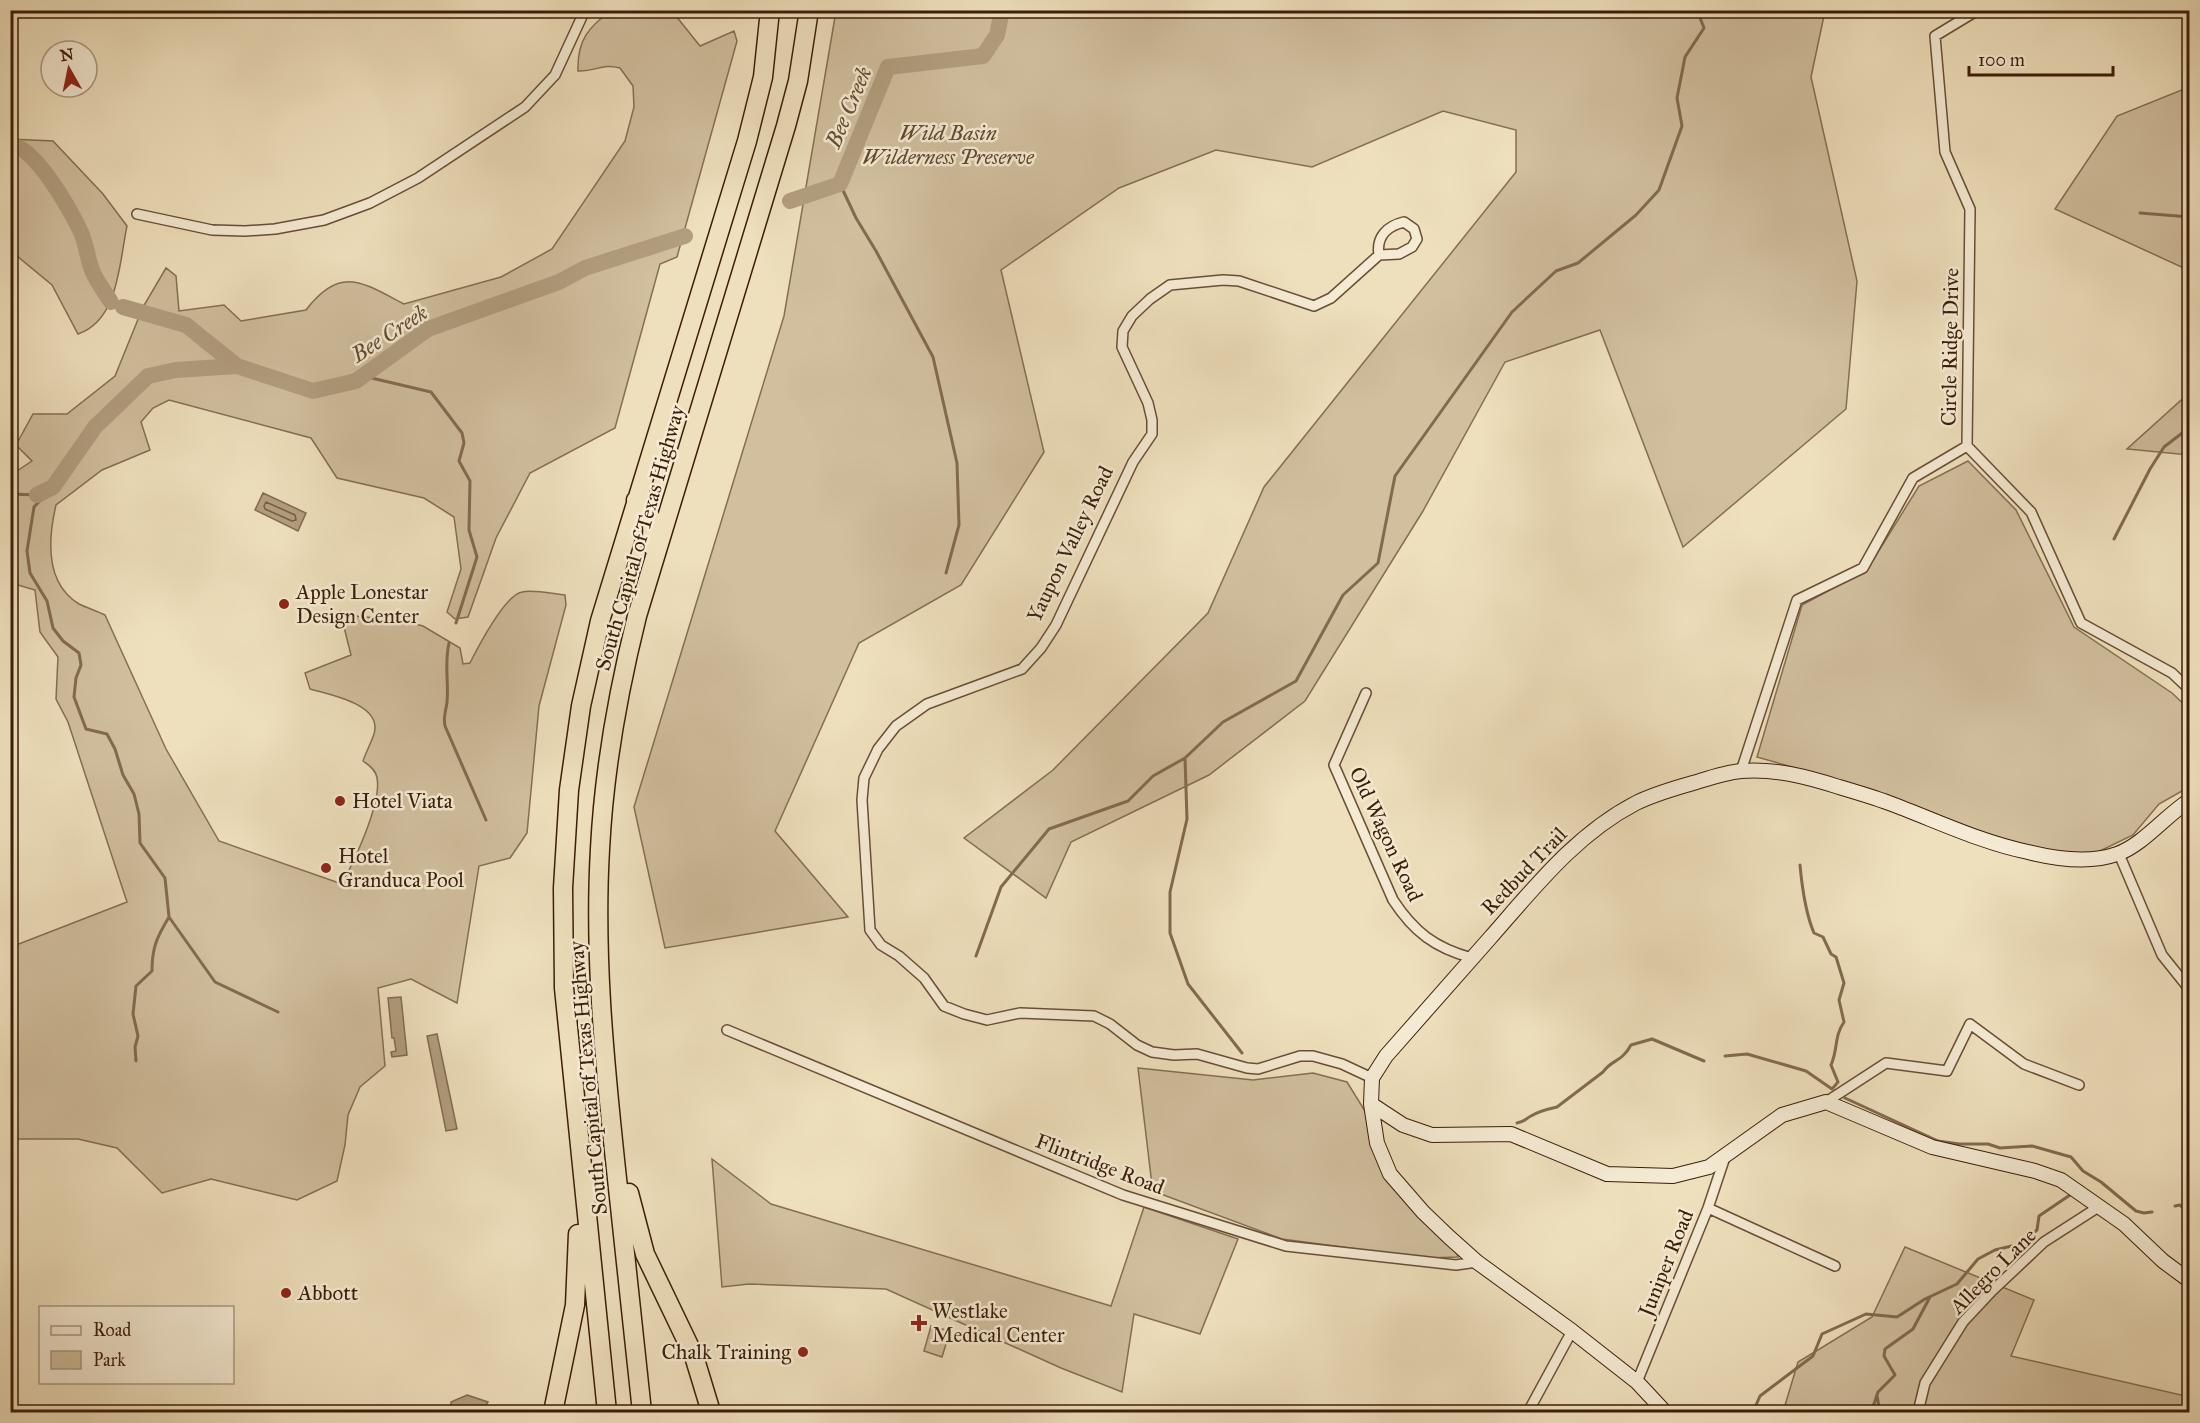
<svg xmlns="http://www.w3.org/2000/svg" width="2200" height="1423" font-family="'IM FELL Great Primer',serif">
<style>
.green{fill:#d1bf9e;stroke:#866e53;stroke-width:1.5}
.water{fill:#b29e7f;stroke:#836a4f;stroke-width:1.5}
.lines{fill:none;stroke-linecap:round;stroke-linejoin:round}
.shore{stroke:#775e44;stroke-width:1.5}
.stream{stroke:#836a4f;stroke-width:3}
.river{stroke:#b29e7f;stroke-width:16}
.street-casing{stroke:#694e35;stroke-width:12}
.secondary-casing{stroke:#3c1d08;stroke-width:16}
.highway-casing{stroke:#3c1d08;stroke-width:21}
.street{stroke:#f5ebd4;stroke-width:9}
.secondary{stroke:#f5ebd4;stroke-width:14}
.highway{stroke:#efe0bd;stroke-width:18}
.poi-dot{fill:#8f2418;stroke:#f5ebd4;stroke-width:2}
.labels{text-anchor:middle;stroke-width:5;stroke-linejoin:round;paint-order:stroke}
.park-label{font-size:21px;font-style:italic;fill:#61462e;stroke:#f5ebd4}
.street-label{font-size:21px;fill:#3c1d08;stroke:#f5ebd4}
.poi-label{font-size:21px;fill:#3c1d08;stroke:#f5ebd4;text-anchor:start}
.water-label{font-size:22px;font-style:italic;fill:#654a32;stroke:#f5ebd4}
</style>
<rect width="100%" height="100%" fill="#efe0bd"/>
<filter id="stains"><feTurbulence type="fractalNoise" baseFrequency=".00333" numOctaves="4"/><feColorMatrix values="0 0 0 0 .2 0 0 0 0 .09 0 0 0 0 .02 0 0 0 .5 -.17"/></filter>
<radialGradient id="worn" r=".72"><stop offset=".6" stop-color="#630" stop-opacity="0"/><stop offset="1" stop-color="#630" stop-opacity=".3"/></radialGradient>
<path class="green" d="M 612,10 L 672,11 L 700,46 L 734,31 L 737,41 L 677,257 L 660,264 L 615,428 L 530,473 L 496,538 L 468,617 L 455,619 L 447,612 L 461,569 L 454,517 L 424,498 L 337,478 L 311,438 L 169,400 L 153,408 L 141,422 L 150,450 L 102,470 L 56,505 C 48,539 45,583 79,604 C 87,608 97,611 105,615 L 166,749 L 219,841 L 342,884 C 354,861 382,803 377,778 C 376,770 369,765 363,761 C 366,752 371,743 374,734 C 383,704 330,695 310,689 L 305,673 L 351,655 L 340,611 L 360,617 L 391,618 L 423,626 L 460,648 L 463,664 L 470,663 C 478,647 505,595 522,592 C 532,589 554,594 565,595 L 566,605 L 539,706 L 527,833 L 510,858 L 479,866 L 457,1003 L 411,979 L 378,988 L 385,1066 L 360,1087 L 348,1115 L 345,1145 L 337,1181 L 297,1200 L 211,1179 L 162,1193 L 117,1148 L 78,1139 L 11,1139 L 11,947 L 127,902 L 68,722 L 56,699 L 58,657 L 40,632 L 35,590 L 11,583 L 11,475 L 32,461 L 16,445 L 33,414 L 67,414 L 115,376 L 143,307 L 166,268 L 176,276 L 179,311 L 224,305 L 241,321 L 306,310 C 340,265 362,282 404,304 L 501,277 L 552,249 L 625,141 L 634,107 L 633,86 L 620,68 C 601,63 596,72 578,71 C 577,41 588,27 612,10 Z
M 836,11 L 1825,11 L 1811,77 L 1857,281 L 1846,409 L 1683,547 L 1600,330 L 1505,362 L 1423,511 L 1305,701 L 1209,775 L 1071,842 L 1046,898 L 964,838 L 1053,770 L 1208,613 L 1264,487 L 1516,172 L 1516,130 L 1443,111 L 1312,167 L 1216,150 L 1119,188 L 1001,270 L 1044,452 L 961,585 L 859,643 L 775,831 L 848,917 L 665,948 L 634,807 L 784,316 Z
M 2189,87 L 2189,273 L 2186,269 L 2055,209 L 2117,116 Z
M 10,139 L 53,141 L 103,194 L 127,226 C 119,263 119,320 78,334 L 52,285 L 11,251 Z
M 2189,393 L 2189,455 L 2127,449 Z
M 1968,461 L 2016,510 L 2074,627 L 2172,693 L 2189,709 L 2189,787 L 2159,804 L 2133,835 L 2098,852 L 2068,854 L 2010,844 L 1870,789 L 1757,757 L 1802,605 L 1867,570 L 1919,486 Z
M 1138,1068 L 1253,1080 L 1313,1073 L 1347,1082 L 1365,1111 L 1378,1162 L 1456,1250 L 1458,1257 L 1425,1258 L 1282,1239 L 1150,1190 L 1152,1185 Z
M 712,1159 L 771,1204 L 1111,1306 L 1144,1207 L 1238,1239 L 1200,1334 L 1134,1314 L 1122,1392 L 1061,1368 L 886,1289 L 749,1284 L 722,1287 Z
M 1905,1247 L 2034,1300 L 2011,1356 L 2190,1397 L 2189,1412 L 1783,1412 L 1798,1362 L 1872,1317 Z
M 931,1326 L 950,1331 L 942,1357 L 924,1351 Z"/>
<path class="water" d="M 263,493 L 306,513 L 298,531 L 255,510 Z
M 401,997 L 407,1055 L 392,1057 L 391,1052 L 396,1051 L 394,1038 L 392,1038 L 388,998 Z
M 437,1034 L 457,1129 L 446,1131 L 427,1036 Z
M 467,1395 L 488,1402 L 481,1412 L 444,1412 L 444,1409 L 451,1408 L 451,1402 Z"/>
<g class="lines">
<path class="shore" d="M 266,502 L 295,515 L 296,520 L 292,521 L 265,509 L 264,506 Z"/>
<path class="stream" d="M 840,184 L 856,218 L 876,251 L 933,357 L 957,463 L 959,525 L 946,573
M 2140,213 L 2190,217
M 363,376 L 431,392 L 462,433 L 464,443 L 459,461 L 470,481 L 469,530 L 477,557 L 456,623
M 53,487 L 34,507 L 27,551 L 30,573 L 47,601 L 53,628 L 63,641 L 79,653 L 81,665 L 76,678 L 74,697 L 86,729 L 107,734 L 115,749 L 123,775 L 134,794 L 139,814 L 140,843 L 165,878 L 169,917 L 215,982 L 278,1012
M 10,494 L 37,495
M 2114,539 L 2150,469 L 2164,447 L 2190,427
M 449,643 C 444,665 449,681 447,702 C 446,711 443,716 445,726 L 486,820
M 1185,758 L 1187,819 L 1170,892 L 1170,933 L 1188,984 L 1242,1053
M 976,956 L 1001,887 L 1049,829 L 1128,801 L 1153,776 L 1185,758 L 1223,722 L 1296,681 L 1343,595 L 1378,563 L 1395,476 L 1512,312 L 1556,271 L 1578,263 L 1636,215 L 1659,190 L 1682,126 L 1677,98 L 1685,57 L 1704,28 L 1697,10
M 1725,1056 L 1747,1054 L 1806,1071 L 1832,1089 L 1838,1082 L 1831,1065 C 1838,1050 1834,1036 1844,1022 L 1839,1000 L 1844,983 L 1836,957 L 1831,954 L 1823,937 L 1814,933 C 1805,912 1802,887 1800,865
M 136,1061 L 135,1047 L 138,1036 L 133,1014 L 136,986 L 152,971 C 152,947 157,937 169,917
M 1845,1098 L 1938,1141 L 1959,1144 L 1988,1144 L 2000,1148 L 2032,1146 L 2071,1157 L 2083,1171 L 2101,1182 L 2136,1211 L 2144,1213 L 2152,1212
M 1517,1123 C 1524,1122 1525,1119 1531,1116 C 1539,1111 1548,1109 1557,1107 L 1603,1072 C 1612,1059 1621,1063 1631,1045 L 1652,1039 L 1704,1061
M 2175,1206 L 2180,1205 L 2190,1215
M 1877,1396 L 1880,1412
M 1753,1412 L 1760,1396 L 1813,1356 L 1822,1334 L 1866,1314 L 1897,1317 L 1925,1299 L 1957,1284 L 1978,1259 L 1995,1250 L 2020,1244 L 2037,1230 L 2039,1216 L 2070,1195
M 1866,1412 L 1874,1404 L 1878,1392 L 1895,1375 L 1884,1356 L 1885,1349 L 1913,1329 L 1930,1297"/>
<path class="river" d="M 10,145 C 35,146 69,208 80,230 C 86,242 87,257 92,270 C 96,281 105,292 111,302
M 790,201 L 840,184 L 888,67 L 983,56 L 997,35 L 1002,10
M 123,307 L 186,325 L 237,366 L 313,391 L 356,381 L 428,329 L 559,282 L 585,268 L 685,236
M 37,495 L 53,487 L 95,427 L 148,376 L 176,370 L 237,366"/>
<defs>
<path id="street" d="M 1978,10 L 1935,36 L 1945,152 L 1970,209 L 1967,446 L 2031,512 L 2081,623 L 2172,673 L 2190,690
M 137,214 L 212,230 L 245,231 L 275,229 L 324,220 L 370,203 L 418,178 L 525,107 L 555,75 L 585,10
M 1366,693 L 1334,765 L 1393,900 C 1414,932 1435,948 1472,958
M 1741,771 L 1797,600 L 1863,568 L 1913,478 L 1967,446
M 2119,854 L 2162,955 L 2190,990
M 727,1030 L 1123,1195 L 1286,1246 L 1456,1265 L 1477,1262
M 1372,1078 L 1342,1064 L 1313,1056 L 1300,1056 L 1258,1069 L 1247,1068 L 1197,1054 L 1174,1055 L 1152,1052 L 1137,1045 L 1110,1024 L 1094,1016 L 1020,1013 L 987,1020 L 964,1014 L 944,1006 L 924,978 L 899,956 L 881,945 L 870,930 L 862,800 L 864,778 L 878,749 L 896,726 L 927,704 L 1022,669 L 1041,648 L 1056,625 L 1133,462 L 1152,434 L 1152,420 L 1148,403 L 1122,347 L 1123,331 L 1132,316 L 1150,299 L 1170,285 L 1223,280 L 1239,281 L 1314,306 L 1331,298 L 1379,255 L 1399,254 L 1412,247 L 1417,239 L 1414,229 L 1404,222 C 1387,226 1376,237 1379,255
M 1826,1102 L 1886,1063 L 1947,1071 L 1970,1024 L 2024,1064 L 2079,1085
M 1708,1208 L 1835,1266
M 1637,1382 L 1708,1208 L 1725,1157
M 1528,1412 L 1572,1331
M 1918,1412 L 1925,1383 L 1963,1322 L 1992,1291 L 2044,1242 L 2100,1206"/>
<path id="secondary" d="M 1371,1104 L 1403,1125 L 1432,1135 L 1511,1134 L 1607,1174 L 1673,1176 L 1709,1167 L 1782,1115 L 1826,1102 L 1932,1147 L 2035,1171 L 2061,1180 L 2124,1224 L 2163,1261 L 2190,1281
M 1665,1412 L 1637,1382 L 1572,1331 L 1477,1262 L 1449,1237 L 1423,1212 L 1390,1174 L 1377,1143 L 1371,1104 L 1372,1078 L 1386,1056 C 1421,1016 1456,977 1490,938 C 1534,888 1576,834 1636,803 C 1652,795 1669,790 1686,785 C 1704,780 1722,773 1741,771 C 1774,768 1808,777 1839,787 C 1856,792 1873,797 1889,803 C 1935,820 1980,842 2028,852 C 2056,859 2089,864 2117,854 C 2143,845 2166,815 2190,800"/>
<path id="highway" d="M 636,500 C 653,510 654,527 651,545
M 629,1193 L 645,1254 L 694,1356 L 711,1412
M 553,1412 L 575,1305 L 578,1234
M 607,1412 L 564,988 L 563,888 L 569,790 L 581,706 L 600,621 L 747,141 L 763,77 L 770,10
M 642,1412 C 633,1328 624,1244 615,1160 C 604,1056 594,953 600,849 C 604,770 618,692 637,616 L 786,126 L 798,81 L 809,10"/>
</defs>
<use href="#street" class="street-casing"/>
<use href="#secondary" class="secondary-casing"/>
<use href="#highway" class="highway-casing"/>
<use href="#street" class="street"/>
<use href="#secondary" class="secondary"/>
<use href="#highway" class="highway"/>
</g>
<g class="poi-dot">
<circle cx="284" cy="604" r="6"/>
<circle cx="340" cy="801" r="6"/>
<circle cx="326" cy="868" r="6"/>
<circle cx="286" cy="1293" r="6"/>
<path d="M916 1314h6v6h6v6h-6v6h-6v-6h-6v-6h6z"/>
<circle cx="803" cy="1352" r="6"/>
</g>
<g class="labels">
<g class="park-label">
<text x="948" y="140">Wild Basin<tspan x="948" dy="24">Wilderness Preserve</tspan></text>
</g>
<g class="street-label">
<text transform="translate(1950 347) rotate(-89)" y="7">Circle Ridge Drive</text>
<text transform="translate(640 538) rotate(-74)" y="7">South Capital of Texas Highway</text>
<text transform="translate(1070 544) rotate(-64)" y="7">Yaupon Valley Road</text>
<text transform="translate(1386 834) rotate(65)" y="7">Old Wagon Road</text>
<text transform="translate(1524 871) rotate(-46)" y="7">Redbud Trail</text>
<text transform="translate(588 1078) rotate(-95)" y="7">South Capital of Texas Highway</text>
<text transform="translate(1100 1164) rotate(21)" y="7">Flintridge Road</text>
<text transform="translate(1666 1263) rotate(-68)" y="7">Juniper Road</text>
<text transform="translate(1993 1271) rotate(-45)" y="7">Allegro Lane</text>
</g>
<g class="poi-label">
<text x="296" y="599">Apple Lonestar<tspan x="296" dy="24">Design Center</tspan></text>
<text x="352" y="808">Hotel Viata</text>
<text x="338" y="863">Hotel<tspan x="338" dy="24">Granduca Pool</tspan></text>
<text x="298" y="1300">Abbott</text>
<text x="932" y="1318">Westlake<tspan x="932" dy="24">Medical Center</tspan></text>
<text x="791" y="1359" text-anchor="end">Chalk Training</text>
</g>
<g class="water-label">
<text transform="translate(848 107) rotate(-67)" y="8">Bee Creek</text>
<text transform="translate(389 333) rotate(-33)" y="8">Bee Creek</text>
</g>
</g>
<rect width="2200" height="1423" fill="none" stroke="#efe0bd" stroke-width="36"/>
<rect x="12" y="12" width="2176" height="1399" fill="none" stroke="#3c1d08" stroke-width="3"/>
<rect x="18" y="18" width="2164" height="1387" fill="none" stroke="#3c1d08" stroke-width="1.5"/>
<rect x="39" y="1306" width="195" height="78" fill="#f5ebd4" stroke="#ab9982" stroke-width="1.5"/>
<rect x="51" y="1326" width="30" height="9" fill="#f5ebd4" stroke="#ab9982" stroke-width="1.5"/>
<text x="93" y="1336" font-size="18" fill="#3c1d08">Road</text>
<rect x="51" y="1351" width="30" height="18" fill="#d1bf9e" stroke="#ab9982" stroke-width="1.5"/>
<text x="93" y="1366" font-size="18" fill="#3c1d08">Park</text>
<g transform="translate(69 69) rotate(351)"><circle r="28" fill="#f5ebd4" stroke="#ab9982" stroke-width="1.5"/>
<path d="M0-4.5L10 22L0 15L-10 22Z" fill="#8f2418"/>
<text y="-9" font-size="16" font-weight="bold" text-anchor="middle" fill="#3c1d08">N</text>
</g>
<path d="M1969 66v9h144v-9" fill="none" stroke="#3c1d08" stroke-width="3"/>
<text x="1978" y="66" font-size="18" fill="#3c1d08" stroke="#f5ebd4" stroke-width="4.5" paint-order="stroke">100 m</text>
<rect width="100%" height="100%" filter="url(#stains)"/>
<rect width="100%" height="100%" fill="url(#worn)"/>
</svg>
